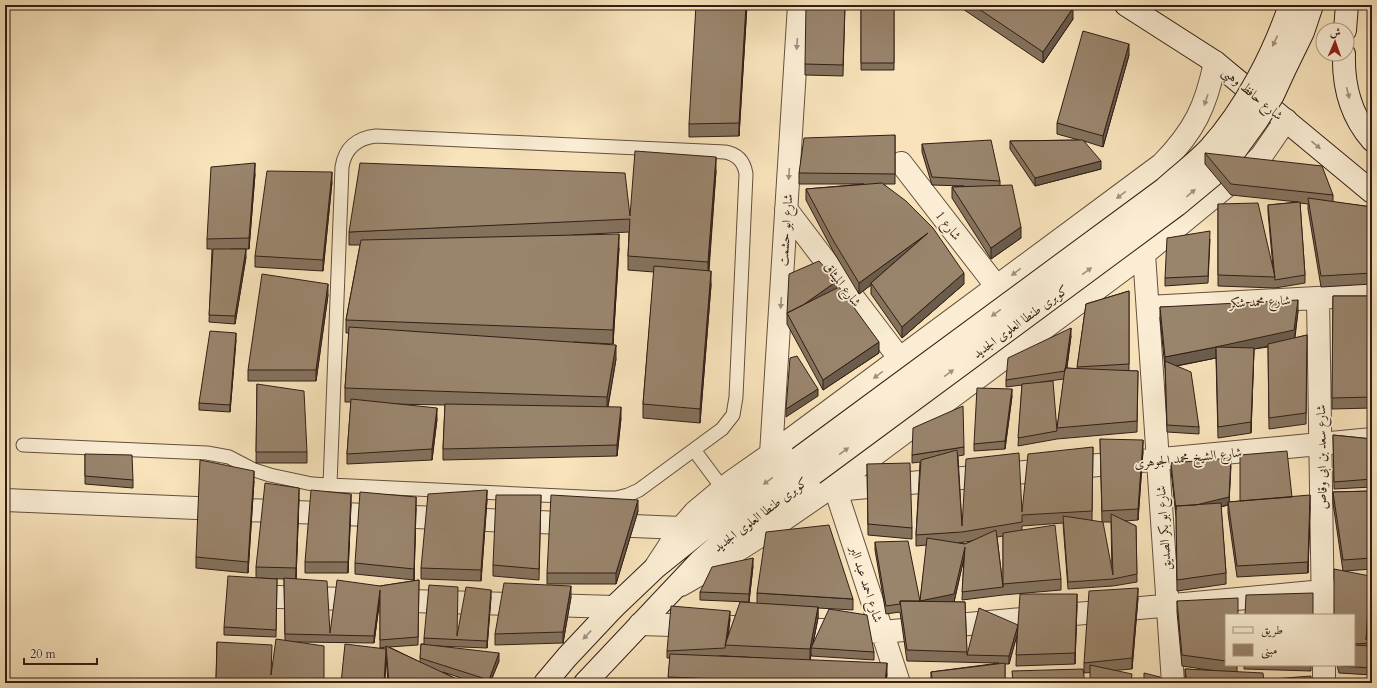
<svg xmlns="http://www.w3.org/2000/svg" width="1377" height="688" font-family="Cardo,Amiri,serif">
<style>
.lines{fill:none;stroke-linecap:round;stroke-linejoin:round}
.service-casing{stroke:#644f3f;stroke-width:15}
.minor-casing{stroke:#644f3f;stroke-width:24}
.secondary-casing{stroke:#321e16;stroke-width:24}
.service{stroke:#faedd3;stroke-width:13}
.minor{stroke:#faedd3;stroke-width:22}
.secondary{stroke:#faedd3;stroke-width:22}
.secondary-bridge-casing{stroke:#321e16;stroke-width:24;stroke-linecap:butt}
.secondary-bridge{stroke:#faedd3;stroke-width:22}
.wall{fill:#84725d;stroke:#321e16;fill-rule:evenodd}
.shaded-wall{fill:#6b5c4c;stroke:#321e16}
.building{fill:#99846c;stroke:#321e16}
.oneway{fill:#a0907e}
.labels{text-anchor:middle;stroke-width:3.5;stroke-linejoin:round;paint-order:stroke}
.street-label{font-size:13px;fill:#321e16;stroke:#faedd3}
</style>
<rect width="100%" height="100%" fill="#f8e3bb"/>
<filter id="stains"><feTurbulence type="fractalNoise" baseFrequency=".005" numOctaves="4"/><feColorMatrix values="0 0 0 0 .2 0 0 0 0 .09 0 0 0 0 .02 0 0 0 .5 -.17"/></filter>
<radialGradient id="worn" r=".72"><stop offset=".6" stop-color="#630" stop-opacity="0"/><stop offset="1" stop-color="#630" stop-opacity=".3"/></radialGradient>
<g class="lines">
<defs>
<path id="service" d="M 23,445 L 207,453 L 229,457 L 254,470 L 270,475 L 312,484 L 330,485 L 604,498 L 616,498 L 628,495 L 639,490 L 722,429 L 733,415 L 736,397 L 746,174 C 744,161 737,154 725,152 L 376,136 C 357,138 345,148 342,167 L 330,485
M 694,450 L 723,489"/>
<path id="minor" d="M 901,163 L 997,287
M 786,209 L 900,359
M 1144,254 L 1173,683
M 1318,298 L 1323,615
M 1148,307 L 1372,295
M 771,454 L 799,5
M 834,485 L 899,683
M 836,490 L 1372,439
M 5,500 L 681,528
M 656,566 L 681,528 L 695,512 L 731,482 L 771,454 L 1162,164 C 1194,131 1206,107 1215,62
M 681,585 L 702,573 L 757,538 L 834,485 L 1144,254 L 1250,167 L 1262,155 L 1286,120
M 246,596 L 614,607
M 640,624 L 882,632 L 1323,591 L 1372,594
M 1324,665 L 1324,683"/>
<path id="secondary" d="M 1126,5 L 1215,62 L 1372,192
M 1345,30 L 1347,5
M 1344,54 C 1343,86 1351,116 1372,140
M 545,683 L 567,657 L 614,607 L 655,568 L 716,519 L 799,458
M 585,683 L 700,561 L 730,535 L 813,474"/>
</defs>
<use href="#service" class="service-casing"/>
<use href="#minor" class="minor-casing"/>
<use href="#secondary" class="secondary-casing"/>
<use href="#service" class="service"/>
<use href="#minor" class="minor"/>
<use href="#secondary" class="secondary"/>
<defs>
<path id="secondary-bridge" d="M 799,458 L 1164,189 C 1179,175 1196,163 1210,148 C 1245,109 1273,55 1290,5
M 813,474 L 1177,205 L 1224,166 L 1258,119 L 1273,95 L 1285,69 L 1303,32 L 1312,5"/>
</defs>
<use href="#secondary-bridge" class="secondary-bridge-casing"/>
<use href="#secondary-bridge" class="secondary-bridge"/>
</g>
<path class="wall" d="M 747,5 L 739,136 L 689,137 L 689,124 Z
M 845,5 L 843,76 L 805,75 L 805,64 Z
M 861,5 L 894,6 L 894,70 L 861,70 Z
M 957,5 L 1068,5 L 1073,19 L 1043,63 Z
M 1129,55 L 1103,147 L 1084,141 L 1101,169 L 1035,186 L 1010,149 L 1010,141 L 1079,140 L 1057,134 L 1057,123 Z
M 895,135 L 895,184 L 884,184 L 964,284 L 902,338 L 871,294 L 871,285 L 859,294 L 833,251 L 806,200 L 806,189 L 864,184 L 799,184 L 799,173 Z
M 922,144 L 1000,181 L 1000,185 L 1021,238 L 991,259 L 952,198 L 952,187 L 964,186 L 932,185 L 922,152 Z
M 1205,153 L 1333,195 L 1333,202 L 1372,207 L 1372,284 L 1321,287 L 1308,209 L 1308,204 L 1300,203 L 1305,275 L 1305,283 L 1275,288 L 1218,286 L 1218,204 L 1273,268 L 1268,212 L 1268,205 L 1298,202 L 1231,195 L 1205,164 Z
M 716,171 L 709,271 L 711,285 L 700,423 L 643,418 L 643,404 L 654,272 L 628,270 L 628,256 L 629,232 L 573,235 L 619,248 L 613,344 L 574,342 L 616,359 L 608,407 L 621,418 L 617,456 L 443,460 L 443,449 L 445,405 L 391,404 L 437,419 L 432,460 L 347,464 L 347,454 L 351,402 L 345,402 L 345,388 L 349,333 L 346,333 L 346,320 L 360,245 L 349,245 L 349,232 L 630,216 Z
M 255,174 L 249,249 L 231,249 L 246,257 L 235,324 L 209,322 L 212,249 L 207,249 L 207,239 Z
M 332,182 L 323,271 L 255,267 L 255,256 Z
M 1210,239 L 1208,283 L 1165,286 L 1165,278 Z
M 837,288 L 879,353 L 823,390 L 787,324 L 787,313 Z
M 1129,291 L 1129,371 L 1138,371 L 1137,432 L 1057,439 L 1018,446 L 1022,385 L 1006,387 L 1006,380 L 1071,336 L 1067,368 L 1077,369 L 1086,304 ZM 1064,379 L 1057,428 L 1041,382 Z
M 328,295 L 316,381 L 248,381 L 248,370 Z
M 1333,296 L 1372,296 L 1372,408 L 1332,409 Z
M 1160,307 L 1298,311 L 1295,338 L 1307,335 L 1306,424 L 1269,429 L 1268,347 L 1254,349 L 1251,433 L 1218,438 L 1216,358 L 1177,366 L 1199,427 L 1199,434 L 1167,432 L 1165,368 L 1160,318 Z
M 236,340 L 230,412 L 199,410 L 199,403 Z
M 257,384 L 307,452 L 307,463 L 256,463 Z
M 1012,396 L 1005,449 L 974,451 L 974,444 Z
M 1333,435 L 1372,439 L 1372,487 L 1334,489 Z
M 1100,439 L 1143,451 L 1138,520 L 1125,521 L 1136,526 L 1137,582 L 1113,586 L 1068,589 L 1063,523 L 1022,526 L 1022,530 L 1061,579 L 1061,590 L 1003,595 L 962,600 L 964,557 L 954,602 L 965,602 L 967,655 L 1018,625 L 1077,605 L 1075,664 L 1016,666 L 1017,633 L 1009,664 L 1005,664 L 1005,683 L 931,683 L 931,672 L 999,663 L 907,661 L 900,612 L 886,614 L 875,550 L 875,542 L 920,601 L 927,545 L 916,546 L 916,535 L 920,462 L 912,463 L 912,455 L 964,447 L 964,455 L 958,456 L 962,526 L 1022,512 L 1093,447 L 1092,520 L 1112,574 L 1111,522 L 1102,522 ZM 1003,536 L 1003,587 L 997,537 ZM 972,541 L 965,544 L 958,543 Z
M 85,454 L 133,480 L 133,488 L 85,484 Z
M 1171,463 L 1231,466 L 1229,502 L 1292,497 L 1310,506 L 1308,573 L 1237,577 L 1228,513 L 1228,505 L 1221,507 L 1226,573 L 1226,584 L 1177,591 L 1176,517 L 1171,470 Z
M 867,464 L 912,528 L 912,539 L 868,535 Z
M 254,481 L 248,573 L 196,568 L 196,557 Z
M 1372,491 L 1372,569 L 1345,571 L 1370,583 L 1366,637 L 1372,611 L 1372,675 L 1339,673 L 1337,665 L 1354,665 L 1354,615 L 1343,571 L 1333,503 L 1333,492 Z
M 541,495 L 539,580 L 493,576 L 493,565 Z
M 299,499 L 296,579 L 330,633 L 380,586 L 419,580 L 418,645 L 389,647 L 420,662 L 421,644 L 424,644 L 424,638 L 458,635 L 491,597 L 487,648 L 436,646 L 499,661 L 490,683 L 476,683 L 443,672 L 463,683 L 388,683 L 386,657 L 385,683 L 341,683 L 386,649 L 386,647 L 380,648 L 380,598 L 374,643 L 297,642 L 324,683 L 216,683 L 217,642 L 271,672 L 285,640 L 284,579 L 256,578 L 256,567 Z
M 487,500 L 481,581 L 421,579 L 421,568 Z
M 351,504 L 348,573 L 305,573 L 305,562 Z
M 416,508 L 414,580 L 355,574 L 355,563 Z
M 638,511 L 616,584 L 547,584 L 547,573 Z
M 753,566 L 749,602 L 700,600 L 700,592 Z
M 277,579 L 276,637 L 224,635 L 224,627 Z
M 757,593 L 853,599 L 853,610 L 818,608 L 818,618 L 813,644 L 874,652 L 874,660 L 811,656 L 811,654 L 810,660 L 887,674 L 886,683 L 668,683 L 670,658 L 667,658 L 667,651 L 730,619 L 728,637 L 757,603 ZM 719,656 L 725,656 L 779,659 Z
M 571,597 L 563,643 L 495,645 L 495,634 Z
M 1138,598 L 1132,669 L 1084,673 L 1084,663 Z
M 1177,601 L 1226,615 L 1226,665 L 1237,665 L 1237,672 L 1264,683 L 1185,683 L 1185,669 L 1216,671 L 1182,666 L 1177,612 Z
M 1244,665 L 1311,665 L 1311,671 L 1244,669 Z"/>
<path class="shaded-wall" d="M 746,5 L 747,5 L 739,136 L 739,123 Z
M 1073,8 L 1073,19 L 1043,63 L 1043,52 Z
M 1129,44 L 1129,55 L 1103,147 L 1103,136 Z
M 716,157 L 716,171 L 708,276 L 708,262 Z
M 1101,161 L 1101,169 L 1035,186 L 1035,178 Z
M 255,163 L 255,174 L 249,249 L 249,238 Z
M 332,172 L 332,182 L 323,271 L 323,260 Z
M 1021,227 L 1021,238 L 991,259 L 991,248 Z
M 928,233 L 871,283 L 871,285 L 859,294 L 859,283 Z
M 619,234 L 619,248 L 613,344 L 613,330 Z
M 246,249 L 246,257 L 235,324 L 235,316 Z
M 711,271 L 711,285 L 700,423 L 700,409 Z
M 964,273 L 964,284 L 902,338 L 902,327 Z
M 837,281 L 837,289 L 788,316 Z
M 328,284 L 328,295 L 316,381 L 316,370 Z
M 1298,300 L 1298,311 L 1294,341 L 1254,349 L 1251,433 L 1251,422 L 1216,347 Z
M 1071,328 L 1071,336 L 1065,379 L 1065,371 Z
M 236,333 L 236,340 L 230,412 L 230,405 Z
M 879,342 L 879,353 L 823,390 L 823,380 Z
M 616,345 L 616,359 L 607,411 L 607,397 Z
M 1216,347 L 1216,358 L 1165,368 L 1165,357 Z
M 818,389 L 818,396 L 786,417 L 786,409 Z
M 1012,389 L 1012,396 L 1005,449 L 1005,441 Z
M 621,407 L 621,418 L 617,456 L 617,445 Z
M 437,408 L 437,419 L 432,460 L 432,449 Z
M 1143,440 L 1143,451 L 1138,520 L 1138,509 Z
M 1231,458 L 1229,505 L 1228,502 L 1228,505 L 1176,517 Z
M 254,471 L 254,481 L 248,573 L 248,562 Z
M 299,488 L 299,499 L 296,579 L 296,568 Z
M 487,490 L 487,500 L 481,581 L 481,570 Z
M 351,494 L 351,504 L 348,573 L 348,562 Z
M 1310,495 L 1310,506 L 1308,573 L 1308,562 Z
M 416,497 L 416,508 L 414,580 L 414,569 Z
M 638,500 L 638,511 L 616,584 L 616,573 Z
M 965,547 L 965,554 L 954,602 L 920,602 Z
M 753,558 L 753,566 L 749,602 L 749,594 Z
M 1370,576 L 1370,583 L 1366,643 Z
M 571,586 L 571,597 L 563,643 L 563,632 Z
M 1138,588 L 1138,598 L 1132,669 L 1132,658 Z
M 380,590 L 380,598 L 374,643 L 374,636 Z
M 491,590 L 491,597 L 487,648 L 487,641 Z
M 1077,594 L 1077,605 L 1075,664 L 1075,653 Z
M 818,607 L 818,618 L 812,648 L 811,648 L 811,654 L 810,660 L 810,649 Z
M 730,611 L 730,619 L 727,645 L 726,645 Z
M 1018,625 L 1018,632 L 1009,664 L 1009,656 Z
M 499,653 L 499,661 L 490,683 L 489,683 L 489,680 Z
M 887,663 L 887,674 L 886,683 L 885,683 Z"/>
<path class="building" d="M 696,5 L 746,5 L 739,123 L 689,124 Z
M 806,5 L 845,5 L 843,65 L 805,64 Z
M 861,5 L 894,6 L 894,63 L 861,63 Z
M 973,5 L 1068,5 L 1073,8 L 1043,52 Z
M 1083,31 L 1129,44 L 1103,136 L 1057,123 Z
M 895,135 L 895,174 L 799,173 L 804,138 Z
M 991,140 L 1000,181 L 932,177 L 922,144 Z
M 1083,140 L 1101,161 L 1035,178 L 1010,141 Z
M 635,151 L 716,157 L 708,262 L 628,256 L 630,219 L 349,232 L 360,163 L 625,173 L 630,216 Z
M 1205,153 L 1322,166 L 1333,195 L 1231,184 Z
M 255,163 L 249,238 L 207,239 L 211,167 Z
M 267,171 L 332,172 L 323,260 L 255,256 Z
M 882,183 L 906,201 L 933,228 L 964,273 L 902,327 L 871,283 L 928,233 L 859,283 L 833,240 L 806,189 Z
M 1012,185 L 1021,227 L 991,248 L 952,187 Z
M 1308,198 L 1372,207 L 1372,273 L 1321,276 Z
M 1300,202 L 1305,275 L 1275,280 L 1268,205 Z
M 1258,203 L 1275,277 L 1218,275 L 1218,204 Z
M 1210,231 L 1208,276 L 1165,278 L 1167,238 Z
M 619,234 L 613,330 L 346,320 L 361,240 Z
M 213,249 L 246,249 L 235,316 L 209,315 Z
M 819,261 L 837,281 L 803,305 L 787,313 L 789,274 Z
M 654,266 L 711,271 L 700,409 L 643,404 Z
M 262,274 L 328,284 L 316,370 L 248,370 Z
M 839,287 L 879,342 L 823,380 L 787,313 Z
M 1129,291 L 1129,364 L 1077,367 L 1086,304 Z
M 1333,296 L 1372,296 L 1372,397 L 1332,398 Z
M 1298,300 L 1294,330 L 1216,347 L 1254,348 L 1251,422 L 1218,427 L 1216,347 L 1165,357 L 1160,307 Z
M 349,327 L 616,345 L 607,397 L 345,388 Z
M 1071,328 L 1065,371 L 1006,380 L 1008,358 Z
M 210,331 L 236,333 L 230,405 L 199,403 Z
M 1307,335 L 1306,413 L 1269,418 L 1268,344 Z
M 797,356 L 818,389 L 786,409 L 790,358 Z
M 1165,361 L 1191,372 L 1199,427 L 1167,425 Z
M 1065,368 L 1138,371 L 1137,421 L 1057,428 Z
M 1053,381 L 1057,431 L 1018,438 L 1022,384 Z
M 257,384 L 304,391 L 307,452 L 256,452 Z
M 977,388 L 1012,389 L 1005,441 L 974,444 Z
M 351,399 L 437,408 L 432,449 L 347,454 Z
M 445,404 L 621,407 L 617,445 L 443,449 Z
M 963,406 L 964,447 L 912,455 L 913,428 Z
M 1333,435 L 1372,439 L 1372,479 L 1334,482 Z
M 1100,439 L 1143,440 L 1138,509 L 1102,511 Z
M 1093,447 L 1092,511 L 1022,515 L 1022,522 L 962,532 L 916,535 L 921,460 L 957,450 L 962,526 L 966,459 L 1019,453 L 1022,512 L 1028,454 Z
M 1287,451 L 1292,497 L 1240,501 L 1240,455 Z
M 85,454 L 132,455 L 133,480 L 85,476 Z
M 1231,458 L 1229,497 L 1196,505 L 1176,506 L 1176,510 L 1171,463 Z
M 200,460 L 254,471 L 248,562 L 196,557 Z
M 910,463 L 912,528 L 868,524 L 867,464 Z
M 265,483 L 299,488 L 296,568 L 256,567 Z
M 311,490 L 351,494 L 348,562 L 305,562 Z
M 487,490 L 481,570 L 421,568 L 428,494 Z
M 1372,491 L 1372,558 L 1343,560 L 1333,492 Z
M 360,492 L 416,497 L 414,569 L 355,563 Z
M 496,495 L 541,495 L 539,569 L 493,565 Z
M 551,495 L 638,500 L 616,573 L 547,573 Z
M 1310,495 L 1308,562 L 1237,566 L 1228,502 Z
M 1221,503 L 1226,573 L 1177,580 L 1176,506 Z
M 1111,514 L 1136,526 L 1137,574 L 1113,579 L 1068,582 L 1063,516 L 1103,522 L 1113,575 Z
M 829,525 L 853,599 L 757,593 L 766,532 Z
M 1055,525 L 1061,579 L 1003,584 L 1003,533 Z
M 996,530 L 1003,587 L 962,592 L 965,547 L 954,594 L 920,601 L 927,538 L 965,544 Z
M 908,541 L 920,601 L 900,601 L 900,604 L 886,606 L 875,542 Z
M 753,558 L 749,594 L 700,592 L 712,567 Z
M 1334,569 L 1370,576 L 1366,640 L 1372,611 L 1372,643 L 1354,644 L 1354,615 L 1334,615 Z
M 228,576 L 277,579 L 276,630 L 224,627 Z
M 284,578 L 327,581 L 330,633 L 337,580 L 380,586 L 419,580 L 418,637 L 380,640 L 380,590 L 374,636 L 285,634 Z
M 504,583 L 571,586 L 563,632 L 495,634 Z
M 429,585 L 458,587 L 457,636 L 466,587 L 491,590 L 487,641 L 424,638 Z
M 1138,588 L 1132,658 L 1084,663 L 1089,591 Z
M 1313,593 L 1313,615 L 1245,615 L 1246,595 Z
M 1020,594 L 1077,594 L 1075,653 L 1016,655 Z
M 1238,598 L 1238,615 L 1226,615 L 1226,661 L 1182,655 L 1177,601 Z
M 900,601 L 965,602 L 967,652 L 907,650 Z
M 740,602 L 818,607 L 810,649 L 725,645 Z
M 671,606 L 730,611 L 725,648 L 667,651 Z
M 979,608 L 1018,625 L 1009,656 L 967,655 Z
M 829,609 L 867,615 L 874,652 L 811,648 Z
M 276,639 L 324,646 L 324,683 L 216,679 L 217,642 L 272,645 L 271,675 Z
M 345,644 L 386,649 L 384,683 L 341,683 Z
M 421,644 L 499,653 L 489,680 L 420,658 Z
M 1354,645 L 1372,646 L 1372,668 L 1339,666 L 1338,665 L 1354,665 Z
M 386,646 L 463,682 L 463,683 L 389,683 Z
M 670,654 L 887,663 L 885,683 L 822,683 L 668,677 Z
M 1005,663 L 1005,683 L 933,683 L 931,672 Z
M 1090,665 L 1132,674 L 1131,683 L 1090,683 Z
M 1083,669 L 1085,683 L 1013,683 L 1012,671 Z
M 1185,669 L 1263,673 L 1264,683 L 1187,683 Z
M 1144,673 L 1160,677 L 1160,683 L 1144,683 Z
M 1311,676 L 1311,683 L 1273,683 L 1273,679 Z
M 1338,679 L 1372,680 L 1372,683 L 1338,683 Z
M 547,682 L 604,683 L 547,683 Z"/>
<defs><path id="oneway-solid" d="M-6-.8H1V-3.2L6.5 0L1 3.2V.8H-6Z"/></defs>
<g class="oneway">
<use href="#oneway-solid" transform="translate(1275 41) rotate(115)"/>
<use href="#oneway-solid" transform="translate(797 44) rotate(94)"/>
<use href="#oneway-solid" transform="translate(1348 93) rotate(76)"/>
<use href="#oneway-solid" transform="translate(1206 100) rotate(109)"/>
<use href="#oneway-solid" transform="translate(1316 145) rotate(40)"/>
<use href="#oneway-solid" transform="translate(789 174) rotate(94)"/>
<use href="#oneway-solid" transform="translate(1191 193) rotate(-40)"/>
<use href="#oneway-solid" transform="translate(1121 195) rotate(143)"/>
<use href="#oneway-solid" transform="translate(1087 271) rotate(-36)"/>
<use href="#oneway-solid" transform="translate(1016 272) rotate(143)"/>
<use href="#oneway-solid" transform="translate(781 303) rotate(94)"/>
<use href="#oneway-solid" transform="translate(996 313) rotate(144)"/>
<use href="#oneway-solid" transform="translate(949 373) rotate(-36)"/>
<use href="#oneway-solid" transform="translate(878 375) rotate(143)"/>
<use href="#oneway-solid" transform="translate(844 451) rotate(-36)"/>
<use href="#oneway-solid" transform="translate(768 481) rotate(144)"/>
<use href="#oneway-solid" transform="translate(587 635) rotate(133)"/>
</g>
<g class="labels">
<g class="street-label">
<text transform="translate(1253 93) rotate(40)" y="5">شارع حافظ وهبى</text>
<text transform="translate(949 225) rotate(52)" y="5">شارع 1</text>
<text transform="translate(785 230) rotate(-86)" y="5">شارع ابو حشمت</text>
<text transform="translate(843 284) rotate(53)" y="5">شارع الميثاق</text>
<text transform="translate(1260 301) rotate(-3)" y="5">شارع محمد شكر</text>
<text transform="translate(1020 321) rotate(-36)" y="5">كوبرى طنطا العلوى الجديد</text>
<text transform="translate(1188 457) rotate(-6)" y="5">شارع الشيخ محمد الجوهرى</text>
<text transform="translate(1321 457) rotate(-91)" y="5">شارع سعد بن ابى وقاص</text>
<text transform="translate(760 514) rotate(-37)" y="5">كوبرى طنطا العلوى الجديد</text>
<text transform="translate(1163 528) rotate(-94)" y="5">شارع ابو بكر الصديق</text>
<text transform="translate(867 584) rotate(72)" y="5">شارع احمد عبد البر</text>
</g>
</g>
<rect width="1377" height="688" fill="none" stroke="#f8e3bb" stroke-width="20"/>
<rect x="6" y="6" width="1365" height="676" fill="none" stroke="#321e16" stroke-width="2"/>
<rect x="10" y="10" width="1357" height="668" fill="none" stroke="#321e16"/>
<rect x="1225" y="614" width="130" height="52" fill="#faedd3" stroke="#aa9a87"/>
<rect x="1233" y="627" width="20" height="6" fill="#faedd3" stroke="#aa9a87"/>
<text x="1261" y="634" font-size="12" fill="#321e16">طريق</text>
<rect x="1233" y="644" width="20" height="12" fill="#99846c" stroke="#aa9a87"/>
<text x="1261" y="654" font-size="12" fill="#321e16">مبنى</text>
<g transform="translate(1335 42) rotate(2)"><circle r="19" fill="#faedd3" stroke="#aa9a87"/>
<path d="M0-3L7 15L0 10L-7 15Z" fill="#8f2418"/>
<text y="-6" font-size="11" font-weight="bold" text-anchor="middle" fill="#321e16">ش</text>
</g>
<path d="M24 658v6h73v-6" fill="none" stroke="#321e16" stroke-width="2"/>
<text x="30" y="658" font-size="12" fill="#321e16" stroke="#faedd3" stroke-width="3" paint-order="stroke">20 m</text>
<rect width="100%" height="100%" filter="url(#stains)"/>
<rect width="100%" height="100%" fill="url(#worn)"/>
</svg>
